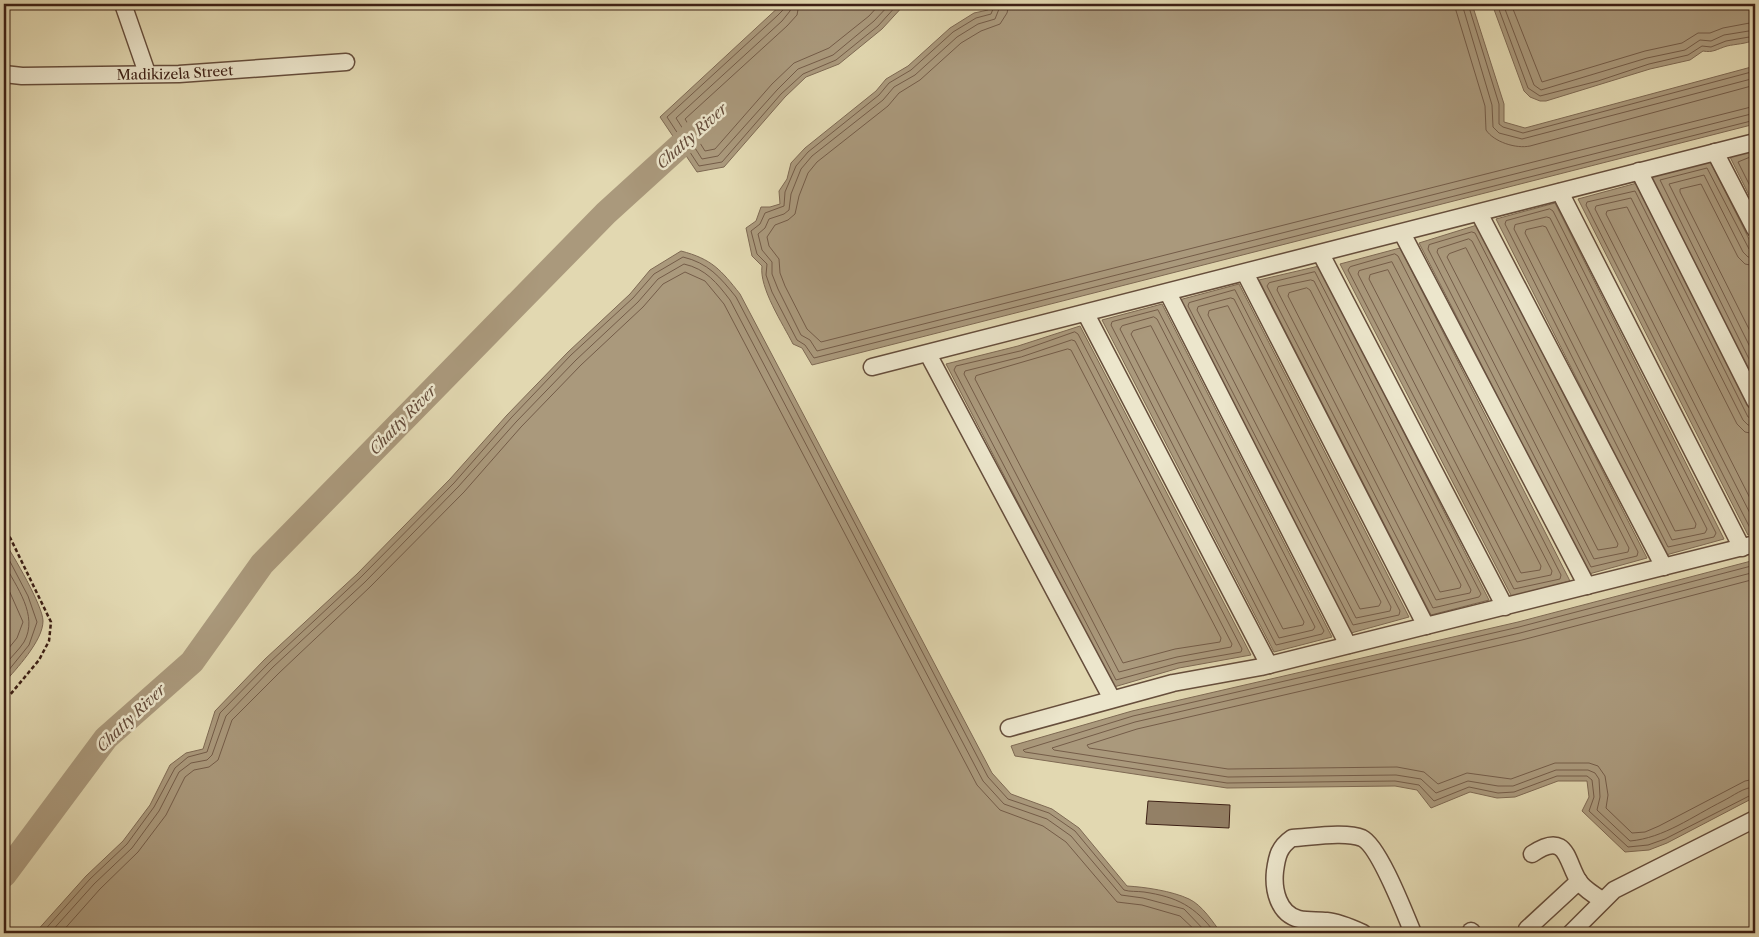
<svg xmlns="http://www.w3.org/2000/svg" width="1759" height="937" font-family="'Libre Caslon Text',serif">
<style>
.water{fill:#aa997c;stroke:#7e6953}
.lines{fill:none;stroke-linecap:round;stroke-linejoin:round}
.shore{stroke:#745c48;stroke-width:1}
.river{stroke:#aa997c;stroke-width:25}
.building{fill:#938066;stroke:#3d2015}
.minor-casing{stroke:#664e3c;stroke-width:19}
.path{stroke:#3d2015;stroke-width:2.5;stroke-dasharray:4 2.5;stroke-linecap:butt}
.minor{stroke:#ece6cc;stroke-width:16}
.labels{text-anchor:middle;stroke-width:5;stroke-linejoin:round;paint-order:stroke}
.street-label{font-size:14px;fill:#3d2015;stroke:#ece6cc}
.water-label{font-size:15px;font-style:italic;fill:#634a39;stroke:#ece6cc}
</style>
<rect width="100%" height="100%" fill="#e2d8b1"/>
<filter id="stains"><feTurbulence type="fractalNoise" baseFrequency=".004" numOctaves="4"/><feColorMatrix values="0 0 0 0 .2 0 0 0 0 .09 0 0 0 0 .02 0 0 0 .5 -.17"/></filter>
<radialGradient id="worn" r=".72"><stop offset=".6" stop-color="#630" stop-opacity="0"/><stop offset="1" stop-color="#630" stop-opacity=".3"/></radialGradient>
<path class="water" d="M 782,4 L 905,4 L 882,29 L 839,64 L 806,77 L 785,97 L 724,167 L 697,172 L 660,117 Z
M 991,4 L 1472,4 L 1504,104 L 1504,122 L 1525,128 L 1755,66 L 1755,124 L 812,365 L 802,348 L 793,344 C 783,324 759,288 762,266 L 752,256 L 746,228 L 756,221 L 761,207 L 770,207 L 780,204 L 779,191 L 787,179 L 791,163 L 805,148 L 876,91 L 886,79 L 908,66 L 950,28 L 974,13 L 988,10 Z
M 1492,4 L 1755,4 L 1755,40 C 1745,44 1736,44 1727,46 C 1717,49 1713,53 1703,51 L 1690,60 L 1650,69 L 1546,101 L 1540,101 L 1530,97 L 1524,91 Z
M 1755,150 L 1755,207 L 1730,157 Z
M 1710,161 L 1755,251 L 1755,382 L 1651,177 Z
M 1637,183 L 1755,419 L 1755,533 L 1748,535 L 1578,199 Z
M 1555,203 L 1724,539 L 1666,555 L 1496,219 Z
M 1477,225 L 1647,558 L 1589,574 L 1419,243 Z
M 1400,248 L 1570,581 L 1512,597 L 1340,264 Z
M 681,251 C 712,259 721,270 740,294 L 992,773 L 1011,794 L 1052,809 L 1079,828 L 1127,886 C 1145,887 1172,891 1189,899 C 1202,905 1213,922 1221,933 L 35,933 L 86,876 L 123,841 L 150,805 L 170,765 L 186,753 L 203,749 L 215,711 L 265,659 L 357,574 L 450,479 L 507,415 L 568,352 L 630,294 L 650,270 Z
M 1319,266 L 1489,600 L 1431,615 L 1259,280 Z
M 1239,284 L 1409,617 L 1351,633 L 1179,300 Z
M 1162,304 L 1332,637 L 1274,652 L 1102,320 Z
M 1080,326 L 1251,655 L 1179,668 L 1114,687 L 946,364 L 1018,346 Z
M 4,541 C 13,555 43,606 43,621 C 43,641 16,669 4,683 Z
M 1755,560 L 1755,797 L 1667,843 L 1649,850 L 1625,852 L 1582,811 L 1589,797 L 1587,781 L 1558,781 L 1515,797 L 1497,798 L 1470,792 L 1431,808 L 1417,790 L 1395,786 L 1227,788 L 1015,756 L 1011,746 L 1132,711 L 1518,622 Z"/>
<g class="lines">
<path class="shore" d="M 785,4 L 784,9 L 777,16 L 667,117 L 699,166 L 722,162 L 781,94 L 803,74 L 836,60 L 878,26 L 898,4
M 792,4 L 790,11 L 782,21 L 676,118 L 702,159 L 718,156 L 777,90 L 798,69 L 833,55 L 874,21 L 890,4
M 799,4 L 797,15 L 787,26 L 685,119 L 705,151 L 715,149 L 772,84 L 794,63 L 829,48 L 869,16 L 880,4
M 995,4 L 991,14 L 976,18 L 953,32 L 911,70 L 889,83 L 879,95 L 808,152 L 796,166 L 785,192 L 784,206 L 765,213 L 760,224 L 751,231 L 757,254 L 767,264 L 766,275 L 772,292 L 797,340 L 805,345 L 814,358 L 1755,120
M 1001,4 L 995,19 L 978,24 L 957,37 L 915,75 L 894,87 L 883,100 L 812,156 L 801,169 L 791,194 L 789,210 L 784,214 L 769,219 L 765,228 L 758,234 L 762,250 L 772,262 L 772,274 L 778,289 L 801,335 L 810,340 L 817,351 L 1755,113
M 1009,4 L 1007,13 L 1000,24 L 981,31 L 961,43 L 920,80 L 899,93 L 888,106 L 817,162 L 808,173 L 799,196 L 795,214 L 788,220 L 775,225 L 767,237 L 769,246 L 779,259 L 780,273 L 785,286 L 807,329 L 821,342 L 1755,106
M 1454,4 L 1485,106 L 1486,130 C 1494,142 1516,149 1530,146 L 1755,85
M 1462,4 L 1492,105 L 1493,127 L 1499,133 L 1522,139 L 1755,78
M 1468,4 L 1499,104 L 1499,124 L 1503,127 L 1523,133 L 1755,71
M 1497,4 L 1528,88 L 1540,96 L 1598,81 L 1649,64 L 1688,55 L 1702,46 L 1711,47 L 1726,41 L 1755,36
M 1503,4 L 1534,85 L 1541,90 L 1647,58 L 1685,50 L 1700,40 L 1711,41 L 1724,35 L 1755,30
M 1511,4 L 1542,82 L 1645,51 L 1682,43 L 1698,33 L 1710,33 L 1723,28 L 1755,22
M 1755,155 L 1738,162 L 1755,196
M 1550,209 L 1553,211 L 1716,533 L 1714,537 L 1668,547 L 1505,224 L 1506,221 Z
M 1547,217 L 1550,218 L 1707,529 L 1705,533 L 1672,540 L 1514,229 L 1515,225 Z
M 1543,226 L 1546,227 L 1696,524 L 1695,528 L 1675,531 L 1525,233 L 1526,230 Z
M 1472,232 L 1475,233 L 1638,552 L 1637,556 L 1591,567 L 1428,249 L 1429,245 Z
M 1469,239 L 1472,241 L 1629,548 L 1628,552 L 1594,559 L 1437,252 L 1438,249 Z
M 1466,248 L 1618,544 L 1617,547 L 1598,550 L 1447,257 L 1449,254 Z
M 1755,252 L 1749,249 L 1707,168 L 1660,180 L 1755,371
M 1395,254 L 1398,256 L 1561,575 L 1560,579 L 1514,589 L 1348,270 L 1350,267 Z
M 1755,258 L 1748,257 L 1743,252 L 1704,175 L 1669,184 L 1755,357
M 1392,262 L 1552,571 L 1551,575 L 1517,582 L 1358,274 L 1359,271 Z
M 1755,266 L 1745,264 L 1738,257 L 1701,184 L 1680,189 L 1680,192 L 1755,341
M 1388,270 L 1541,566 L 1540,570 L 1521,573 L 1369,279 L 1370,275 Z
M 1315,272 L 1481,594 L 1479,597 L 1433,608 L 1267,286 L 1269,283 Z
M 1311,280 L 1314,281 L 1471,590 L 1470,593 L 1436,600 L 1277,290 L 1278,287 Z
M 1307,288 L 1310,290 L 1461,585 L 1460,588 L 1440,592 L 1288,296 L 1289,293 Z
M 1235,290 L 1400,611 L 1399,615 L 1353,625 L 1188,306 L 1189,303 Z
M 1231,298 L 1234,299 L 1391,607 L 1390,611 L 1356,618 L 1197,310 L 1198,307 Z
M 1228,306 L 1381,602 L 1379,606 L 1360,609 L 1208,315 L 1209,311 Z
M 1158,310 L 1324,631 L 1322,634 L 1276,645 L 1111,325 L 1112,322 Z
M 1154,317 L 1157,319 L 1315,627 L 1313,630 L 1279,638 L 1120,329 L 1122,326 Z
M 1151,326 L 1304,622 L 1303,625 L 1283,629 L 1131,334 L 1133,331 Z
M 1075,332 L 1078,334 L 1242,649 L 1241,652 L 1178,663 L 1116,680 L 954,370 L 956,366 L 1020,351 Z
M 1072,340 L 1075,341 L 1232,644 L 1231,647 L 1177,657 L 1119,672 L 964,374 L 965,371 L 1021,357 Z
M 1068,349 L 1071,350 L 1221,638 L 1220,642 L 1175,649 L 1123,663 L 975,379 L 976,376 Z
M 1755,420 L 1748,417 L 1635,191 L 1587,202 L 1586,205 L 1750,528 L 1755,529
M 1755,427 L 1748,425 L 1743,420 L 1631,198 L 1596,206 L 1595,209 L 1755,523
M 1755,434 L 1745,432 L 1737,424 L 1627,207 L 1607,211 L 1606,214 L 1755,508
M 4,550 L 28,596 L 37,622 L 29,645 L 4,676
M 4,563 C 16,587 39,615 24,642 C 19,650 10,658 4,666
M 1755,565 L 1519,627 L 1133,716 L 1023,750 L 1025,752 L 1227,783 L 1395,781 L 1419,785 L 1434,801 L 1469,787 L 1498,793 L 1514,792 L 1557,776 L 1587,776 L 1592,780 L 1594,797 L 1589,811 L 1628,847 L 1648,845 L 1665,839 L 1755,793
M 1755,572 L 1520,633 L 1135,722 L 1052,748 L 1054,750 L 1228,777 L 1396,775 L 1421,779 L 1436,793 L 1468,781 L 1498,786 L 1513,786 L 1556,770 L 1588,770 L 1595,773 L 1599,779 L 1600,797 L 1597,810 L 1630,841 C 1664,838 1693,816 1723,801 C 1733,796 1744,787 1755,787
M 4,579 L 23,622 L 17,638 L 4,654
M 1755,579 L 1522,640 L 1137,729 L 1087,745 L 1089,748 L 1228,769 L 1397,767 L 1424,772 L 1438,784 L 1467,773 L 1511,779 L 1555,763 L 1589,763 L 1598,766 L 1605,776 L 1608,795 L 1606,808 L 1632,833 L 1645,832 L 1659,826 L 1745,781 L 1755,779
M 42,933 L 90,879 L 127,844 L 154,807 L 175,768 L 188,757 L 207,752 L 220,713 L 269,663 L 361,577 L 454,483 L 511,418 L 571,355 L 633,298 L 654,274 L 683,257 C 708,263 720,277 736,297 L 988,777 L 1008,799 L 1049,813 L 1075,831 L 1124,890 C 1130,892 1137,891 1144,892 C 1177,897 1195,906 1215,933
M 50,933 L 94,884 L 132,848 L 159,811 L 179,772 L 191,763 L 207,760 L 212,755 L 226,716 L 273,667 L 365,582 L 458,487 L 516,422 L 576,360 L 638,302 L 658,279 L 684,264 C 706,269 717,283 730,300 L 983,781 L 1004,804 L 1047,819 L 1071,836 L 1121,895 L 1143,898 L 1184,909 L 1207,933
M 61,933 L 100,889 L 138,852 L 166,815 L 185,777 L 194,770 L 209,767 L 218,760 L 232,720 L 279,673 L 370,587 L 464,492 L 521,427 L 581,365 L 643,307 L 663,284 L 685,272 L 705,281 L 724,304 L 977,785 L 1000,810 L 1043,826 L 1066,842 L 1117,902 L 1142,905 L 1180,916 L 1198,933"/>
<path class="river" d="M 4,875 L 106,738 L 192,662 L 262,564 L 606,213 L 705,123"/>
</g>
<path class="building" d="M 1148,801 L 1230,805 L 1229,828 L 1146,824 Z"/>
<g class="lines">
<defs>
<g id="minor">
<path d="M 123,4 L 147,73"/>
<path id="s1" d="M 4,74 L 22,76 L 179,74 L 346,62"/>
<path d="M 1715,152 L 1755,229"/>
<path d="M 1639,171 L 1755,401"/>
<path d="M 1560,192 L 1742,548"/>
<path d="M 1479,213 L 1664,567"/>
<path d="M 1402,233 L 1587,586"/>
<path d="M 1321,254 L 1505,607"/>
<path d="M 1245,273 L 1426,626"/>
<path d="M 1168,293 L 1348,645"/>
<path d="M 1086,314 L 1269,665"/>
<path d="M 928,354 L 1112,699"/>
<path d="M 872,367 L 1755,142"/>
<path d="M 1009,728 L 1173,683 L 1261,667 L 1755,544"/>
<path d="M 1532,854 C 1569,829 1566,864 1580,883 C 1586,890 1594,895 1602,900"/>
<path d="M 1527,929 L 1579,881"/>
<path d="M 1471,931 L 1473,933"/>
<path d="M 1363,933 C 1352,928 1339,922 1327,921 C 1317,920 1308,921 1299,919 C 1278,914 1273,889 1275,871 C 1277,856 1279,847 1292,838 C 1311,837 1346,831 1362,838 C 1379,846 1405,914 1413,933"/>
<path d="M 1571,933 L 1614,890 L 1755,819"/>
</g>
</defs>
<use href="#minor" class="minor-casing"/>
<path class="path" d="M 4,525 L 51,622 L 49,641 L 39,660 L 4,702"/>
<use href="#minor" class="minor"/>
</g>
<g class="labels">
<g class="street-label">
<text dy="5" stroke="none"><textPath href="#s1" startOffset="171">Madikizela Street</textPath></text>
</g>
<g class="water-label">
<text transform="translate(692 136) rotate(-42)" y="5">Chatty River</text>
<text transform="translate(403 420) rotate(-46)" y="5">Chatty River</text>
<text transform="translate(131 718) rotate(-44)" y="5">Chatty River</text>
</g>
</g>
<rect width="1759" height="937" fill="none" stroke="#e2d8b1" stroke-width="20"/>
<rect x="5" y="5" width="1749" height="927" fill="none" stroke="#3d2015" stroke-width="2.5"/>
<rect x="10" y="10" width="1739" height="917" fill="none" stroke="#3d2015"/>
<rect width="100%" height="100%" filter="url(#stains)"/>
<rect width="100%" height="100%" fill="url(#worn)"/>
</svg>
